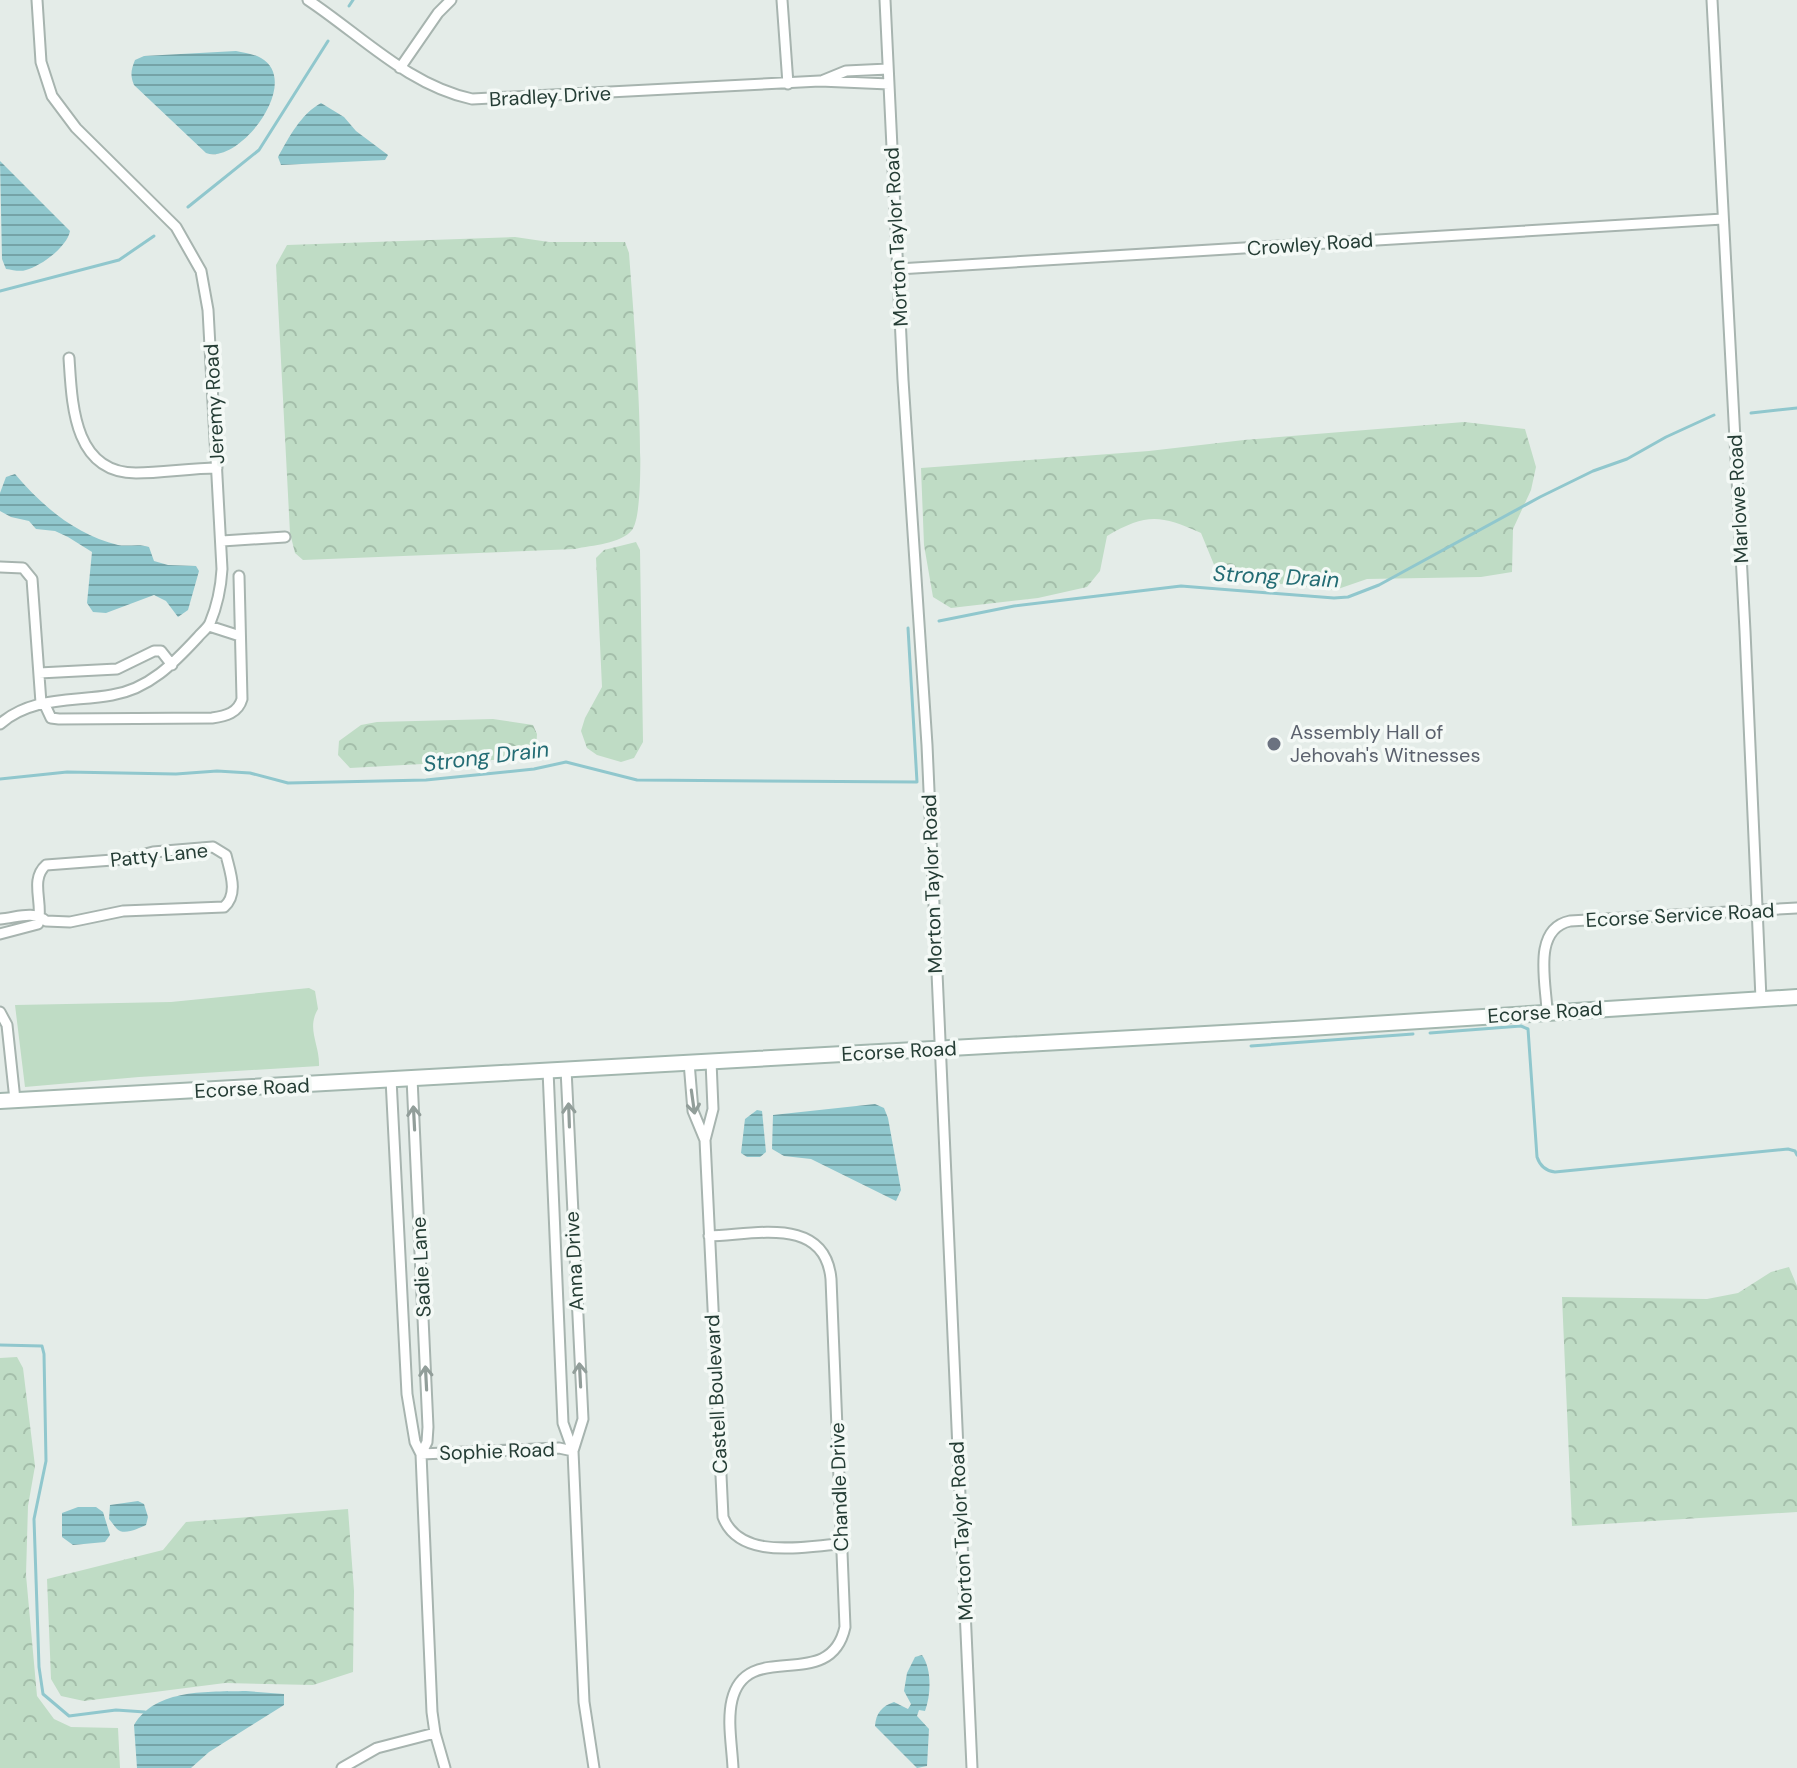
<svg xmlns="http://www.w3.org/2000/svg" width="1797" height="1768" font-family="'DM Sans',sans-serif">
<style>
.grass{fill:#bfdcc5}
.forest{fill:url(#forest-crowns)}
.water{fill:url(#water-rules)}
.lines{fill:none;stroke-linecap:round;stroke-linejoin:round}
.stream{stroke:#90c7cd;stroke-width:3}
.minor-casing{stroke:#a7b4af;stroke-width:13}
.secondary-casing{stroke:#a3b7af;stroke-width:18}
.minor{stroke:#fff;stroke-width:9}
.secondary{stroke:#fff;stroke-width:14}
.oneway{stroke:#929e9a}
.worship-dot{fill:#6b7280;stroke:#f4f9f6;stroke-width:3}
.labels{text-anchor:middle;stroke-width:7;stroke-linejoin:round;paint-order:stroke}
.street-label{font-size:20px;fill:#253d35;stroke:#f4f9f6}
.worship-label{font-size:20px;fill:#5b616d;stroke:#f4f9f6;text-anchor:start}
.water-label{font-size:22px;font-style:italic;fill:#236c74;stroke:#f4f9f6}
</style>
<defs>
<pattern id="forest-crowns" width="20" height="18" patternUnits="userSpaceOnUse" patternTransform="scale(2)"><rect width="20" height="18" fill="#bfdcc5"/><path d="M2 6a3 3 0 1 1 6 0M12 15a3 3 0 1 1 6 0" fill="none" stroke="#a4beaa"/></pattern>
<pattern id="water-rules" width="6" height="5" patternUnits="userSpaceOnUse" patternTransform="scale(2)"><rect width="6" height="5" fill="#90c7cd"/><path d="M0 2.5h6" fill="none" stroke="#75a3a7"/></pattern>
</defs>
<rect width="100%" height="100%" fill="#e4ece8"/>
<path class="grass" d="M 309,988 L 315,991 L 318,1009 C 306,1029 320,1045 319,1066 L 139,1077 L 25,1087 L 15,1005 L 171,1002 Z"/>
<path class="forest" d="M 515,237 L 549,242 L 625,242 L 629,253 C 632,295 651,505 632,530 C 621,544 592,545 575,549 L 303,560 L 295,553 L 290,533 L 276,265 L 287,245 Z
M 1464,422 L 1525,429 L 1536,467 L 1531,490 L 1513,529 L 1512,572 L 1481,577 L 1367,579 L 1335,590 L 1219,577 L 1201,533 C 1160,515 1147,513 1107,536 L 1100,571 L 1087,587 L 1038,598 L 951,608 L 933,597 L 924,545 L 921,468 L 1149,451 L 1244,440 Z
M 636,542 L 640,550 L 643,742 L 634,758 L 621,762 L 597,755 L 587,748 L 581,731 L 585,718 L 602,687 L 596,558 L 604,550 Z
M 493,719 L 533,725 L 537,734 L 536,749 L 512,759 L 350,768 L 338,755 L 339,741 L 361,725 L 377,722 Z
M 1789,1267 L 1797,1286 L 1797,1512 L 1572,1526 L 1562,1297 L 1707,1299 L 1738,1293 L 1771,1272 Z
M 17,1357 L 23,1368 L 35,1466 L 28,1506 L 26,1575 L 37,1696 L 54,1719 L 71,1727 L 118,1728 L 120,1768 L 0,1768 L 0,1358 Z
M 348,1509 L 354,1591 L 353,1672 L 313,1685 L 225,1683 L 84,1701 L 61,1696 L 51,1679 L 47,1579 L 163,1550 L 186,1522 Z"/>
<path class="water" d="M 236,51 C 244,53 254,54 261,58 C 303,82 239,165 206,153 L 134,85 C 130,75 131,70 135,60 L 144,56 Z
M 321,103 L 344,117 L 356,131 L 388,155 L 385,160 L 281,165 L 278,157 C 289,137 301,114 321,103 Z
M 0,161 L 70,231 C 67,247 41,266 26,270 C 20,272 13,270 6,269 L 2,259 Z
M 15,474 C 42,506 76,535 118,545 C 128,547 139,543 149,547 L 154,561 L 168,565 L 196,566 L 199,571 L 188,610 L 178,617 L 166,601 L 154,595 L 106,613 L 93,612 L 87,603 L 92,552 L 68,537 L 55,531 L 36,529 L 29,521 L 11,517 L 0,511 L 0,493 L 6,477 Z
M 875,1104 L 884,1108 L 888,1118 L 901,1190 L 896,1201 L 811,1159 L 784,1156 L 772,1149 L 773,1115 Z
M 757,1110 L 762,1111 L 766,1152 L 760,1157 L 747,1157 L 741,1153 L 745,1119 Z
M 138,1501 L 144,1504 L 148,1517 L 146,1525 C 139,1528 124,1536 117,1529 C 114,1526 112,1522 109,1519 L 110,1505 Z
M 78,1507 L 96,1507 L 103,1512 L 110,1535 L 105,1542 L 73,1545 L 62,1537 L 62,1513 Z
M 922,1655 C 932,1669 931,1695 925,1711 L 919,1710 L 917,1716 L 929,1729 L 927,1766 L 917,1768 L 875,1726 C 876,1713 882,1706 894,1702 L 908,1709 L 911,1704 L 904,1691 L 907,1673 L 915,1657 Z
M 246,1691 L 284,1694 L 284,1705 L 209,1752 L 191,1768 L 137,1768 L 134,1725 C 156,1688 209,1692 246,1691 Z"/>
<g class="lines">
<path class="stream" d="M 349,6 L 353,0
M 188,207 L 259,150 L 328,41
M 0,291 L 119,260 L 154,236
M 1751,413 L 1797,408
M 939,621 L 1014,606 L 1181,586 L 1334,598 L 1348,597 L 1379,585 L 1540,497 L 1593,471 L 1627,459 L 1666,437 L 1714,415
M 0,779 L 67,772 L 176,774 L 217,771 L 250,773 L 288,783 L 426,780 L 534,769 L 566,762 L 637,780 L 917,782 L 908,628
M 1430,1033 L 1521,1026 L 1528,1029 L 1537,1157 C 1540,1166 1546,1171 1555,1172 L 1788,1149 L 1795,1151 L 1797,1155
M 1251,1046 L 1413,1034
M 0,1345 L 42,1346 L 44,1354 L 46,1461 L 34,1519 L 39,1667 L 43,1694 L 69,1716 L 116,1710 L 145,1712"/>
<defs>
<path id="minor" d="M 308,0 C 362,36 408,85 472,99 L 820,81 L 889,84
M 782,0 L 788,84
M 885,0 L 903,380 L 927,745 L 972,1768
M 1712,0 L 1745,631 L 1761,999
M 400,68 L 438,13 L 451,0
M 824,80 L 846,71 L 888,69
M 898,269 L 1723,219
M 69,358 C 72,403 73,473 136,473 C 163,473 190,468 217,468
M 222,541 L 285,537
M 0,567 L 23,568 L 32,579 L 41,703
M 209,626 L 240,636
M 39,673 L 117,669 L 154,651 L 161,651 L 172,665
M 44,703 L 51,718 L 59,719 L 212,718 C 226,716 238,713 242,699 L 239,576
M 0,724 C 32,696 73,702 112,695 C 149,689 174,663 198,637 C 202,632 207,629 210,623 C 217,606 221,587 222,569 L 208,310 L 201,271 L 176,227 L 76,128 L 52,96 L 41,62 L 37,0
M 0,919 C 16,918 33,910 46,921 L 70,922 L 123,911 L 224,907 C 239,894 230,872 226,855 L 213,847 L 153,852 L 126,859 L 46,865 C 29,880 44,904 38,924 L 0,934
M 1547,1011 C 1546,983 1532,929 1570,921 L 1797,908
M 0,1012 L 7,1025 L 15,1100
M 711,1061 L 713,1109 L 705,1140 L 723,1517 C 740,1561 804,1546 841,1544
M 689,1062 L 693,1111 L 705,1140
M 566,1069 L 583,1419 L 573,1451
M 548,1070 L 563,1423 L 573,1451 L 584,1702 L 594,1768
M 412,1078 L 428,1427 L 427,1442 L 421,1454
M 391,1079 L 407,1394 L 415,1442 L 421,1454 L 432,1712 L 435,1733 L 445,1768
M 709,1236 C 754,1235 825,1215 831,1279 L 845,1627 C 830,1695 747,1637 732,1700 C 727,1721 732,1746 733,1768
M 421,1454 L 559,1448 L 573,1451
M 342,1768 L 377,1748 L 435,1733"/>
<path id="secondary" d="M 0,1101 L 1294,1029 L 1797,997"/>
</defs>
<use href="#minor" class="minor-casing"/>
<use href="#secondary" class="secondary-casing"/>
<use href="#minor" class="minor"/>
<use href="#secondary" class="secondary"/>
</g>
<defs><path id="oneway-shaft" d="M-6 0H5M1.5-3L5.5 0L1.5 3" fill="none" stroke-width="1.6" stroke-linecap="round" stroke-linejoin="round" transform="scale(2)"/></defs>
<g class="oneway">
<use href="#oneway-shaft" transform="translate(693 1102) rotate(82)"/>
<use href="#oneway-shaft" transform="translate(569 1115) rotate(-92)"/>
<use href="#oneway-shaft" transform="translate(414 1118) rotate(-93)"/>
<use href="#oneway-shaft" transform="translate(580 1375) rotate(-93)"/>
<use href="#oneway-shaft" transform="translate(426 1378) rotate(-93)"/>
</g>
<circle class="worship-dot" cx="1274" cy="744" r="8"/>
<g class="labels">
<g class="street-label">
<text transform="translate(550 96) rotate(-3)" y="7">Bradley Drive</text>
<text transform="translate(896 237) rotate(-93)" y="7">Morton Taylor Road</text>
<text transform="translate(1310 244) rotate(-4)" y="7">Crowley Road</text>
<text transform="translate(214 404) rotate(-93)" y="7">Jeremy Road</text>
<text transform="translate(1738 499) rotate(-93)" y="7">Marlowe Road</text>
<text transform="translate(159 855) rotate(-6)" y="7">Patty Lane</text>
<text transform="translate(932 884) rotate(-92)" y="7">Morton Taylor Road</text>
<text transform="translate(1680 915) rotate(-3)" y="7">Ecorse Service Road</text>
<text transform="translate(1545 1012) rotate(-4)" y="7">Ecorse Road</text>
<text transform="translate(899 1051) rotate(-3)" y="7">Ecorse Road</text>
<text transform="translate(252 1088) rotate(-3)" y="7">Ecorse Road</text>
<text transform="translate(574 1261) rotate(-93)" y="7">Anna Drive</text>
<text transform="translate(421 1267) rotate(-93)" y="7">Sadie Lane</text>
<text transform="translate(716 1394) rotate(-93)" y="7">Castell Boulevard</text>
<text transform="translate(497 1451) rotate(-2)" y="7">Sophie Road</text>
<text transform="translate(839 1487) rotate(-92)" y="7">Chandle Drive</text>
<text transform="translate(961 1531) rotate(-93)" y="7">Morton Taylor Road</text>
</g>
<g class="worship-label">
<text x="1290" y="739">Assembly Hall of<tspan x="1290" dy="23">Jehovah's Witnesses</tspan></text>
</g>
<g class="water-label">
<text transform="translate(1276 576) rotate(3)" y="8">Strong Drain</text>
<text transform="translate(486 756) rotate(-7)" y="8">Strong Drain</text>
</g>
</g>
</svg>
